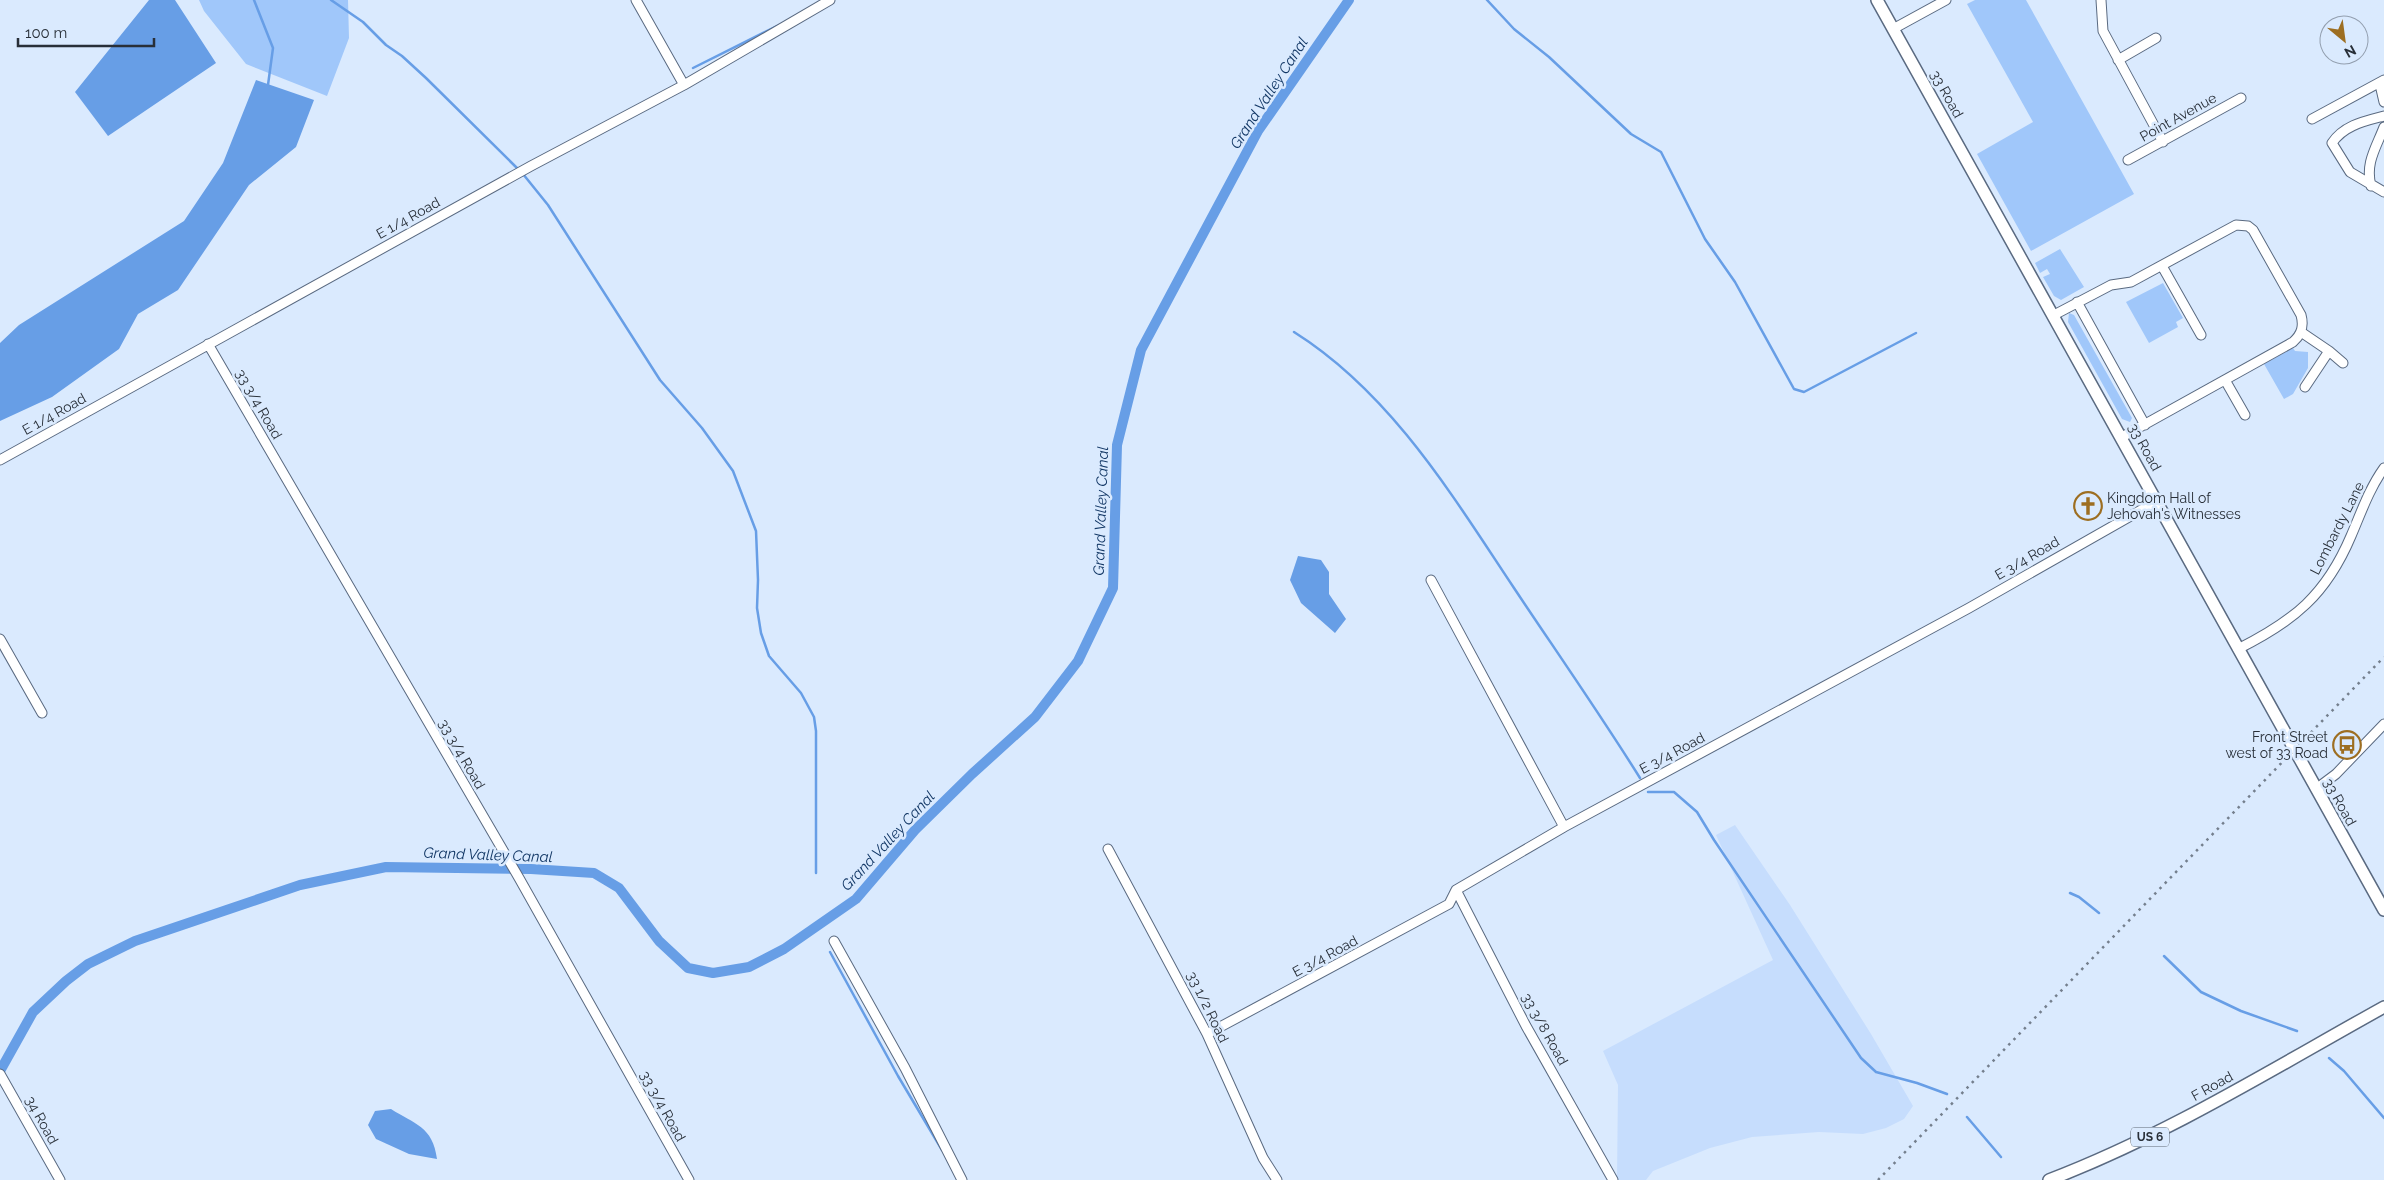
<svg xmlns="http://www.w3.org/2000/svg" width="2384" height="1180" font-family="Raleway,sans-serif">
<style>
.built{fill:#c6ddfd}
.green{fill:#a0c7fa}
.water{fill:#679ee6}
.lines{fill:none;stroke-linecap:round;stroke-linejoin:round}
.stream{stroke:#679ee6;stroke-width:2.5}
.canal{stroke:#679ee6;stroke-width:10}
.minor-casing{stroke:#5a6a81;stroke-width:11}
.major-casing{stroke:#5a6a81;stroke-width:14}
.minor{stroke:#fff;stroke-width:9}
.major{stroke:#fff;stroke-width:11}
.rail{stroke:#747f8d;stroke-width:2.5;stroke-dasharray:2.5 5;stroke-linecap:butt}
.labels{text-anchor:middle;stroke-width:5;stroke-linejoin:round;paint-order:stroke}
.shield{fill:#daeafe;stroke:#5d6773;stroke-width:1}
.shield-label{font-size:12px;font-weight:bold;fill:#282f38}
.street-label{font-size:14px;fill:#282f38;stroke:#daeafe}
.poi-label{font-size:14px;fill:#282f38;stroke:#daeafe;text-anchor:start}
.water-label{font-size:15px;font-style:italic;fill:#133866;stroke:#daeafe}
</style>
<rect width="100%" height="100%" fill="#daeafe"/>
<path class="built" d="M 1735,825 L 1790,905 L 1871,1034 L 1913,1106 L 1904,1119 L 1886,1128 L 1863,1134 L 1819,1132 L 1752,1137 L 1710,1148 L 1653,1171 L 1646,1180 L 1617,1180 L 1618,1085 L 1603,1051 L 1773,960 L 1716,835 Z"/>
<path class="green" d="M 199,0 L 348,0 L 349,38 L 327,96 L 246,64 L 204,11 Z
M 1975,0 L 2026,0 L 2134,194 L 2031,251 L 1977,154 L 2033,122 L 1967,4 Z
M 2060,249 L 2084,287 L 2061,300 L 2054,296 L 2043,277 L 2050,274 L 2047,269 L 2040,273 L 2035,263 Z
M 2163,283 L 2183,318 L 2176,322 L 2178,327 L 2149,343 L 2126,302 Z
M 2069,313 L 2074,315 L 2132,418 L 2130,422 L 2122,419 L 2068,322 Z
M 2293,348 L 2295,351 L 2308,352 L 2308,368 L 2293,394 L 2284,399 L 2264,364 Z"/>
<path class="water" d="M 149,0 L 175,0 L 216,63 L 108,136 L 75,92 Z
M 256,80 L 314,100 L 296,147 L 249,185 L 178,290 L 138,314 L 119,349 L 52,397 L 0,421 L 0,343 L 19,325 L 184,221 L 223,163 Z
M 1298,556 L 1321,560 L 1329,572 L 1329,594 L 1346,619 L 1335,633 L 1301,603 L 1290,580 Z
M 391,1109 C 414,1124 433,1126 437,1159 L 409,1154 L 376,1139 L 368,1125 L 375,1111 Z"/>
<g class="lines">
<path class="stream" d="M 254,0 L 273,48 L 268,85
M 331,0 L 363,22 L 386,45 L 402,56 L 426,78 L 519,170
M 1487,0 L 1514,29 L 1549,57 L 1631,134 L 1661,152 L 1705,239 L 1735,282 L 1794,389 L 1804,392 L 1916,333
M 693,68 L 777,26
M 523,174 L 548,205 L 660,380 L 702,428 L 733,471 L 756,531 L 758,580 L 757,608 L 761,633 L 769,656 L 801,693 L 814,717 L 816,731 L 816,873
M 1294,332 C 1391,393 1452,495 1514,588 C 1556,651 1600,714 1640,778
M 1648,792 L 1674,792 L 1697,812 L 1714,840 L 1861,1058 L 1876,1072 L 1917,1083 L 1947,1094
M 2070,893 L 2079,897 L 2099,913
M 830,952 L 898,1076 L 942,1150
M 2164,956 L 2201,992 L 2241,1011 L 2297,1031
M 2329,1058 L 2344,1071 L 2384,1118
M 1967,1117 L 2001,1157"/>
<path class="canal" d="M 0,1071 L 33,1012 L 66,981 L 88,964 L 135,941 L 300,885 L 386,867 L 531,869 L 594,873 L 619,888 L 659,941 L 688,968 L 713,973 L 749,967 L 784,949 L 856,899 L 915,830 L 972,774 L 1035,717 L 1078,661 L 1113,588 L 1117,445 L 1141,350 L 1258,131 L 1349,0"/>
<defs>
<path id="minor" d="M 636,0 L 684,85
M 2101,0 L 2103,31 L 2163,142
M 1893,29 L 1946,0
M 2118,60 L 2156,38
M 2384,81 L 2381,89 L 2384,102
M 2384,116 C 2365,121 2344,125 2332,143 L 2350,172 L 2384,192
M 2312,119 L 2384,80
M 2128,160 L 2241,98
M 2371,186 C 2365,163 2376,148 2384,127
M 2162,266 L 2201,335
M 2077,302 L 2145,425
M 2054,315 L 2111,285 L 2131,282 L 2236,225 L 2248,226 L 2253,230 L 2301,315 C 2304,326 2302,334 2293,342 L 2122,437
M 2301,332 L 2329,351 L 2305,387
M 208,344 L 519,878 L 689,1180
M 2329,351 L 2343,363
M 2225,380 L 2245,415
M 0,460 L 531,166 L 684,85 L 830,0
M 1431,580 L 1564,827
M 0,639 L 42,713
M 2238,649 C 2294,621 2326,595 2351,536 C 2361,513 2369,489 2384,468
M 2316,789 L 2336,774 L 2384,724
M 1108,849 L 1207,1034 L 1263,1158 L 1277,1180
M 1456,890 L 1526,1026 L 1613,1180
M 834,941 L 905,1068 L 962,1180
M 1207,1034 L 1449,904 L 1456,890 L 1564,827 L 1969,608 L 2157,501
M 0,1074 L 60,1180"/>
<path id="major" d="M 1877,0 L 2384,910
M 2049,1180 C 2167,1135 2274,1068 2384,1007"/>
</defs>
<use href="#minor" class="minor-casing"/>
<use href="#major" class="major-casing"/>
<use href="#minor" class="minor"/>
<use href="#major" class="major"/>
<path class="rail" d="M 1878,1180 L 2384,657"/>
</g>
<defs>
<symbol id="church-ring" viewBox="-11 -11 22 22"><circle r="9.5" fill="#daeafe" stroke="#9d6e21" stroke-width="1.5"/><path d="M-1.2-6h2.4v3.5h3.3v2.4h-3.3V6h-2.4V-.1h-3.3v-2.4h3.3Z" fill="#9d6e21"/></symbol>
<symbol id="bus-ring" viewBox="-11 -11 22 22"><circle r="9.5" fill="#daeafe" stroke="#9d6e21" stroke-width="1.5"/><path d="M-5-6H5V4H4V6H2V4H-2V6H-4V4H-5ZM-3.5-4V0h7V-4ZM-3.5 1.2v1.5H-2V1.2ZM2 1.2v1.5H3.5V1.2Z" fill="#9d6e21"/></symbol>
</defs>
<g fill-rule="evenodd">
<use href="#church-ring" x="2072" y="490" width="32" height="32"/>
<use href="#bus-ring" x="2331" y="729" width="32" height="32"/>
</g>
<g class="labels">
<rect class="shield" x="2131" y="1127.5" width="38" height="19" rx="4"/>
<g class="shield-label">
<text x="2150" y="1141">US 6</text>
</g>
<g class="street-label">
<text transform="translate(1947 94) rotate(61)" y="5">33 Road</text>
<text transform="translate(2178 117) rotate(-29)" y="5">Point Avenue</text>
<text transform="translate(408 218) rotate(-29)" y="5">E 1/4 Road</text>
<text transform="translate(259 404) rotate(60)" y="5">33 3/4 Road</text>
<text transform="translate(54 414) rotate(-29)" y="5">E 1/4 Road</text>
<text transform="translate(2145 447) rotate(61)" y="5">33 Road</text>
<text transform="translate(2337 528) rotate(-63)" y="5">Lombardy Lane</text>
<text transform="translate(2027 558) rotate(-30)" y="5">E 3/4 Road</text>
<text transform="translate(1672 753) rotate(-28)" y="5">E 3/4 Road</text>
<text transform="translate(462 754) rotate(60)" y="5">33 3/4 Road</text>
<text transform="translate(2340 802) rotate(61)" y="5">33 Road</text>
<text transform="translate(1325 956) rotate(-28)" y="5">E 3/4 Road</text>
<text transform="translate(1208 1007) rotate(64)" y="5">33 1/2 Road</text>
<text transform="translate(1545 1029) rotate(61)" y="5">33 3/8 Road</text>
<text transform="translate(2212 1086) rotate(-29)" y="5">F Road</text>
<text transform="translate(663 1106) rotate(61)" y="5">33 3/4 Road</text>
<text transform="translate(42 1120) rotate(61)" y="5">34 Road</text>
</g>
<g class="poi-label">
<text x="2107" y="503">Kingdom Hall of<tspan x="2107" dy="16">Jehovah's Witnesses</tspan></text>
<text x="2328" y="742" text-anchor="end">Front Street<tspan x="2328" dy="16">west of 33 Road</tspan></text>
</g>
<g class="water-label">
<text transform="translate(1269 93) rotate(-57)" y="5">Grand Valley Canal</text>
<text transform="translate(1101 511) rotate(-88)" y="5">Grand Valley Canal</text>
<text transform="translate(888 841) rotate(-47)" y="5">Grand Valley Canal</text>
<text transform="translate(488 855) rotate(2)" y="5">Grand Valley Canal</text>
</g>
</g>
<g transform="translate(2344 40) rotate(151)"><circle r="24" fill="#daeafe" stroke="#939faf"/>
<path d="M0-4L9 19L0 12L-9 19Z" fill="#9d6e21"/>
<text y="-8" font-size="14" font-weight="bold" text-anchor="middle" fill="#282f38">N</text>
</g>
<path d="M18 38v8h136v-8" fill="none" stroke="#282f38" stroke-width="2.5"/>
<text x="25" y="38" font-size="15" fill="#282f38" stroke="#daeafe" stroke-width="4" paint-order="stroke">100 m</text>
</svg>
